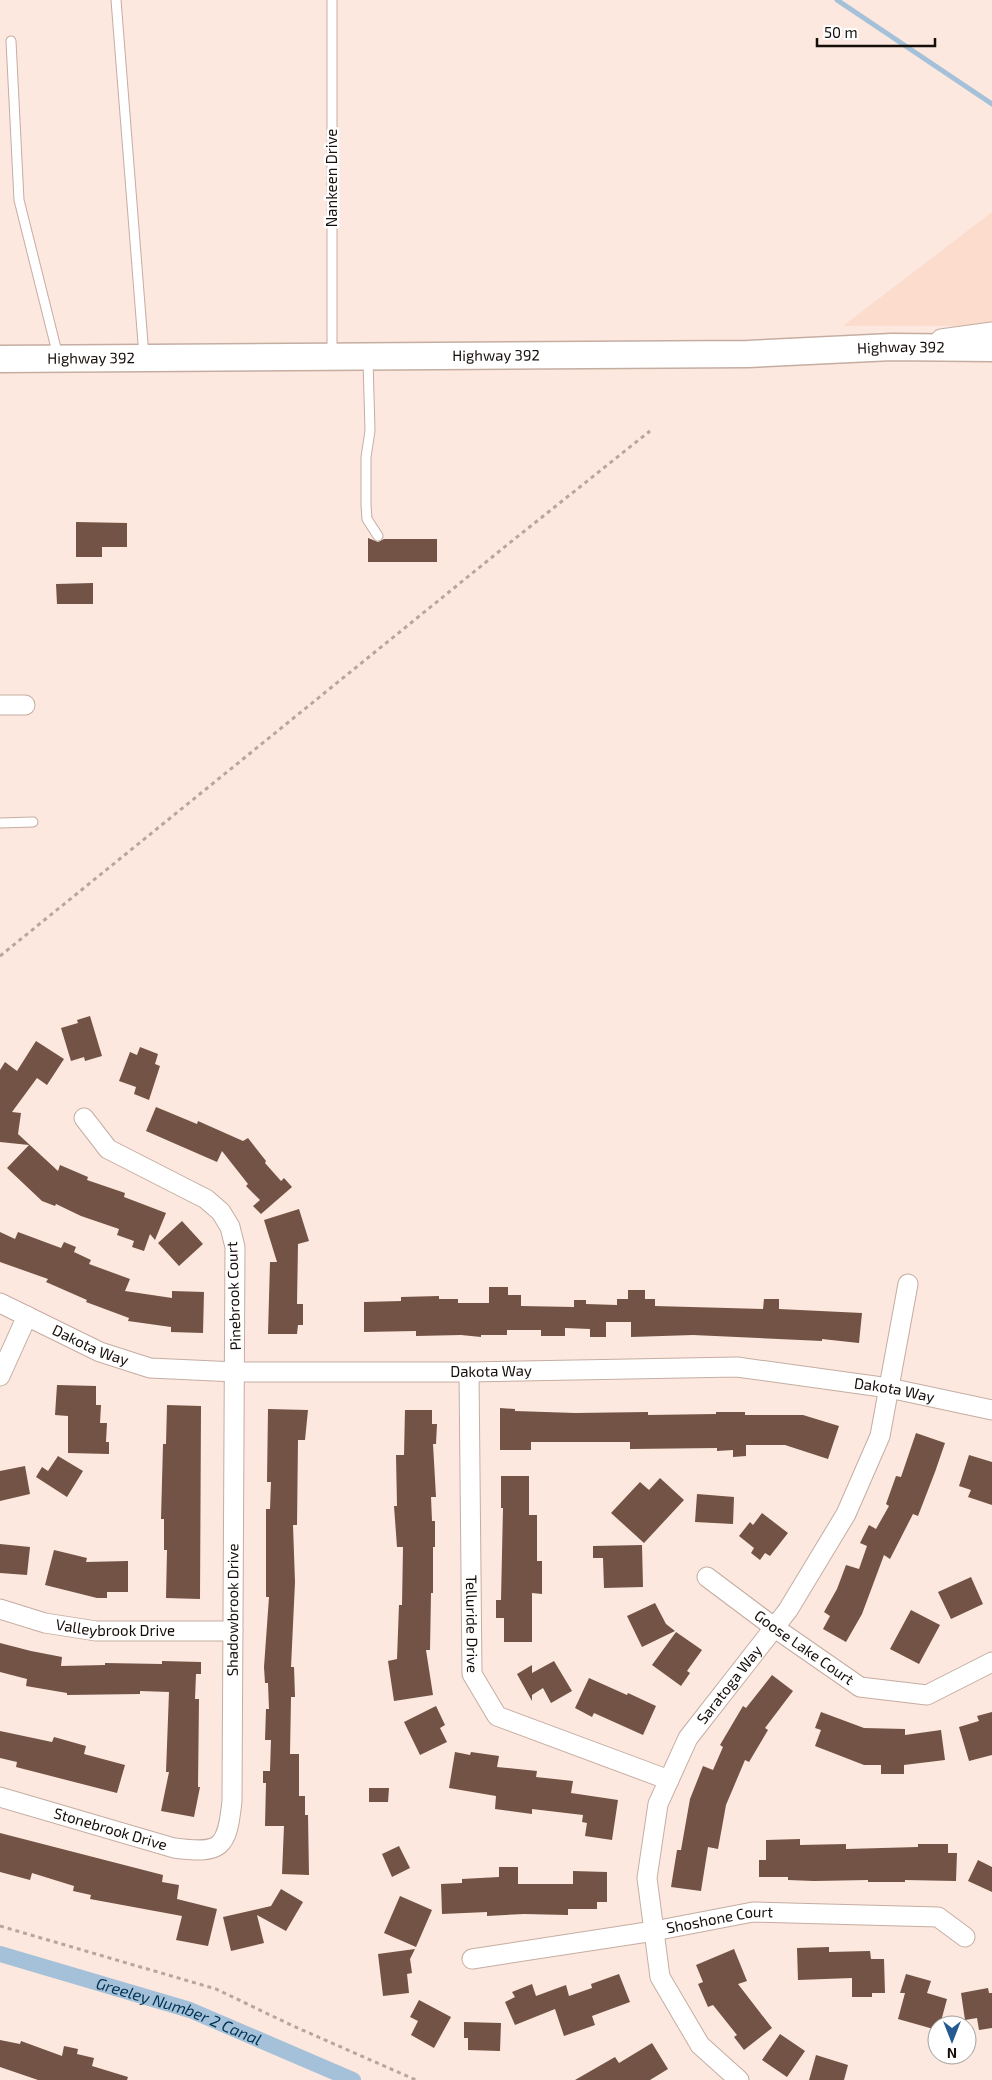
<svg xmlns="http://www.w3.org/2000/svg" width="992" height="2080" font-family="'Exo 2',sans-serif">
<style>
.built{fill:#fcdccd}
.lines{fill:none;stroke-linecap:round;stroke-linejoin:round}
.stream{stroke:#a4c1d9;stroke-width:5}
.canal{stroke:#a4c1d9;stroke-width:16}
.building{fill:#725345}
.lane-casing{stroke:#c5ada2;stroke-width:11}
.street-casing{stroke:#c5ada2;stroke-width:21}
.secondary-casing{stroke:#c5ada2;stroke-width:29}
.path{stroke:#b6a69d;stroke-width:3;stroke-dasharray:4 4;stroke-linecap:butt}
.lane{stroke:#fff;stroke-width:9}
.street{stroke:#fff;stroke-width:19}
.secondary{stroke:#fff;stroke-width:26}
.labels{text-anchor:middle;stroke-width:5;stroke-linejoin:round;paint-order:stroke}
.street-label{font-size:15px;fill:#160e0a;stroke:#fff}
.water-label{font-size:16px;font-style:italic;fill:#003454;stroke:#fff}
</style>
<rect width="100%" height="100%" fill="#fce8de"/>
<path class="built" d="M 992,212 L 992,326 L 843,326 Z"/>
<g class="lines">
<path class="stream" d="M 837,0 L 992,104"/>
<path class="canal" id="s1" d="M 0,1954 L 190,2010 L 353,2080"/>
</g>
<path class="building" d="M 76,522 L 127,523 L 127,547 L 102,547 L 102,557 L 76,557 Z
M 368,538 L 378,542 L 384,539 L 437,539 L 437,562 L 368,562 Z
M 93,583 L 93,604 L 57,604 L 56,584 Z
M 90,1016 L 102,1056 L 85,1061 L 84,1057 L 71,1061 L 61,1028 L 78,1023 L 77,1020 Z
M 36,1041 L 64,1059 L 47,1085 L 37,1078 L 12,1112 L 21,1113 L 18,1134 L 58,1171 L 60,1165 L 88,1177 L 87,1180 L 125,1193 L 124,1197 L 166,1213 L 155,1240 L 150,1234 L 144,1251 L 132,1247 L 134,1241 L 117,1235 L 119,1229 L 81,1216 L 56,1204 L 55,1206 L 42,1201 L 7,1168 L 29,1145 L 0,1142 L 0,1070 L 5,1062 L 17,1071 Z
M 140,1047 L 158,1054 L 155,1064 L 160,1066 L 149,1100 L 134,1094 L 136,1087 L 119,1081 L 130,1052 L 137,1055 Z
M 156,1107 L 197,1124 L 198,1121 L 243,1141 L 248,1138 L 266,1161 L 265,1163 L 281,1181 L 284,1178 L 292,1187 L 261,1214 L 253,1206 L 260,1200 L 246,1186 L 248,1184 L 222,1151 L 217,1162 L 146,1131 Z
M 299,1209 L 309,1241 L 298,1244 L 297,1304 L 303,1304 L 303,1325 L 298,1325 L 297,1334 L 268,1334 L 270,1262 L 277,1262 L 264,1220 Z
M 182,1221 L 203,1244 L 179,1266 L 158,1243 Z
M 0,1232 L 15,1239 L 18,1232 L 61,1248 L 64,1242 L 76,1247 L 74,1252 L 91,1260 L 89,1264 L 130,1279 L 125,1291 L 172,1298 L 172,1291 L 204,1292 L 203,1333 L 171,1332 L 171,1327 L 128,1321 L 129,1318 L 86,1302 L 87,1300 L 46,1282 L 48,1279 L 0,1262 Z
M 489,1287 L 508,1287 L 508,1295 L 521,1295 L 521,1306 L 574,1307 L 574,1300 L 586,1300 L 586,1304 L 617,1305 L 617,1299 L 628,1299 L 628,1290 L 645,1290 L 645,1299 L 655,1299 L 655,1306 L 763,1309 L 764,1299 L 779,1299 L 779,1309 L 862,1313 L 859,1343 L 822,1339 L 822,1341 L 693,1335 L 631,1337 L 631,1322 L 606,1322 L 606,1337 L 590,1337 L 590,1329 L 565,1328 L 565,1336 L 541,1336 L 541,1330 L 507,1330 L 507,1335 L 481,1335 L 481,1337 L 461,1335 L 416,1336 L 416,1331 L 364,1332 L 364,1302 L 401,1301 L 401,1297 L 439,1296 L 439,1299 L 458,1299 L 458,1303 L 489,1303 Z
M 57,1385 L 96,1386 L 96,1405 L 101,1405 L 100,1423 L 107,1423 L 106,1442 L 109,1442 L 109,1454 L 68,1453 L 68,1416 L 55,1415 Z
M 167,1405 L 201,1406 L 200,1599 L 166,1598 L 167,1550 L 164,1550 L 164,1519 L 161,1519 L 163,1444 L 166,1444 Z
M 500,1408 L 515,1409 L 515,1411 L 575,1413 L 648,1412 L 648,1415 L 716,1414 L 716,1412 L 745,1412 L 745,1415 L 803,1415 L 839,1426 L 828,1459 L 785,1445 L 746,1445 L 746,1456 L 733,1457 L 733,1450 L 717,1451 L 717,1448 L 630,1449 L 630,1442 L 531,1442 L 531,1450 L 500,1450 Z
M 268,1409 L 308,1410 L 305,1440 L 298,1440 L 297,1525 L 293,1525 L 295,1582 L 291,1667 L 294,1667 L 295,1697 L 291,1697 L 290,1754 L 299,1754 L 299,1796 L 305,1796 L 305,1815 L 308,1815 L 309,1875 L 282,1874 L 284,1826 L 265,1826 L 266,1783 L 263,1783 L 263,1771 L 270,1771 L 271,1740 L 265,1740 L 266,1709 L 269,1709 L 268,1683 L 265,1683 L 264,1667 L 269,1597 L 266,1597 L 266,1509 L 270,1509 L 271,1482 L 267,1482 Z
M 405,1410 L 432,1410 L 432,1424 L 437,1424 L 436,1444 L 433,1444 L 436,1497 L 431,1497 L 432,1521 L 435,1521 L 435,1547 L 433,1547 L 433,1593 L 431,1593 L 430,1650 L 426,1650 L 433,1695 L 394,1701 L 388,1661 L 397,1659 L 399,1605 L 402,1605 L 403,1547 L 397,1547 L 394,1506 L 397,1506 L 396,1455 L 404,1455 Z
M 916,1433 L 945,1443 L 935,1472 L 918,1516 L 913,1514 L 890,1559 L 884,1555 L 862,1614 L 846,1642 L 823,1629 L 830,1616 L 824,1612 L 837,1589 L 846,1565 L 859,1569 L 867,1546 L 860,1543 L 869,1525 L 876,1529 L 889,1506 L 886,1504 L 896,1476 L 901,1477 Z
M 969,1455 L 992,1462 L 992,1505 L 968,1497 L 971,1490 L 959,1486 Z
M 58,1456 L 83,1471 L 67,1497 L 36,1477 L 42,1467 L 48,1471 Z
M 25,1466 L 30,1494 L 0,1501 L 0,1471 Z
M 501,1476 L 529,1476 L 529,1515 L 537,1515 L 537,1561 L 542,1561 L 542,1594 L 532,1593 L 532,1642 L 504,1642 L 504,1618 L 496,1618 L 496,1600 L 501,1600 L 503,1508 L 501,1508 Z
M 660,1478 L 684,1500 L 644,1543 L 611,1513 L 640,1482 L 649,1490 Z
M 697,1494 L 734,1497 L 733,1524 L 695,1522 Z
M 762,1513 L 788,1533 L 770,1556 L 765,1553 L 760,1560 L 751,1553 L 754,1548 L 739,1536 L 750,1522 L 753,1525 Z
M 0,1544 L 30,1547 L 27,1575 L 0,1573 Z
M 642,1545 L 643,1587 L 604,1588 L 603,1558 L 593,1558 L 593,1546 Z
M 54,1550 L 87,1558 L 86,1562 L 128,1561 L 128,1592 L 107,1592 L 107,1598 L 97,1598 L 45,1585 Z
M 971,1577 L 983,1604 L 951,1619 L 938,1592 Z
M 655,1603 L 666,1624 L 675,1631 L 642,1647 L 627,1616 Z
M 911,1610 L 940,1625 L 919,1664 L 890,1649 Z
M 676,1632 L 702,1650 L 687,1671 L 690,1673 L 681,1686 L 652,1665 Z
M 0,1643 L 31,1651 L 62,1657 L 61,1666 L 105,1665 L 105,1663 L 162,1664 L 162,1661 L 201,1662 L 201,1674 L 196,1674 L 195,1699 L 199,1699 L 198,1787 L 200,1787 L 194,1817 L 161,1811 L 169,1772 L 166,1772 L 169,1692 L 140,1691 L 140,1694 L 67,1695 L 67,1693 L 26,1686 L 27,1679 L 0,1672 Z
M 554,1661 L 572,1691 L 551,1703 L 543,1688 L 532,1695 L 532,1701 L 517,1674 L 532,1665 L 532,1673 Z
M 772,1675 L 793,1691 L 765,1728 L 768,1730 L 749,1762 L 745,1760 L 726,1805 L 718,1849 L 708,1847 L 701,1891 L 671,1887 L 677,1850 L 681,1850 L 690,1799 L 703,1766 L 713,1770 L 723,1747 L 720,1745 L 743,1706 L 746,1708 Z
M 589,1678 L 627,1695 L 628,1693 L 656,1706 L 643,1735 L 594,1713 L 592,1717 L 575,1708 Z
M 436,1706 L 445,1725 L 440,1728 L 447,1742 L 420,1755 L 404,1722 Z
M 821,1712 L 864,1728 L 905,1729 L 905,1735 L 941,1730 L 945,1760 L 904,1765 L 904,1774 L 881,1774 L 881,1765 L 864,1765 L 815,1746 L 821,1730 L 815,1728 Z
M 992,1712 L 992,1755 L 969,1761 L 959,1727 L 979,1721 L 977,1716 Z
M 0,1731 L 52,1742 L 54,1737 L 86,1746 L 84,1754 L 125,1765 L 117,1793 L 16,1767 L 17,1762 L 0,1758 Z
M 455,1752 L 470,1755 L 471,1752 L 499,1756 L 497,1767 L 537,1771 L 536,1777 L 573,1781 L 571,1793 L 618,1800 L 612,1840 L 585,1836 L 587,1823 L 582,1822 L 583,1815 L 532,1809 L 532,1814 L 495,1809 L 496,1796 L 449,1788 Z
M 369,1788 L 389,1788 L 388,1802 L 369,1802 Z
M 0,1833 L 163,1875 L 162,1882 L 179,1885 L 177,1899 L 217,1909 L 208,1946 L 176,1940 L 182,1916 L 90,1899 L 91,1895 L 73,1891 L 74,1886 L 32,1873 L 30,1880 L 0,1872 Z
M 800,1839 L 800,1845 L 846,1844 L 846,1849 L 918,1847 L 918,1844 L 948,1844 L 948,1853 L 957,1853 L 956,1881 L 905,1880 L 905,1882 L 868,1882 L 868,1880 L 814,1881 L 788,1880 L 788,1877 L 759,1877 L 759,1860 L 766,1860 L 766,1840 Z
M 399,1846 L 410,1868 L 392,1877 L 382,1854 Z
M 978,1860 L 992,1867 L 992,1892 L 968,1881 Z
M 499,1867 L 518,1867 L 518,1884 L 573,1884 L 573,1871 L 607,1872 L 607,1902 L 597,1902 L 597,1909 L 568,1909 L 568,1915 L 524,1914 L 487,1916 L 487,1912 L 442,1914 L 441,1884 L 462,1883 L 462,1879 L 499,1877 Z
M 281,1889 L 303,1902 L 286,1931 L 257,1915 L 264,1943 L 231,1951 L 223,1917 L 271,1906 Z
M 400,1896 L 432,1910 L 416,1947 L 384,1933 Z
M 829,1947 L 829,1952 L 870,1951 L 871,1959 L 884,1959 L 885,1993 L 872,1993 L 872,1997 L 852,1997 L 852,1978 L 798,1980 L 797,1948 Z
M 415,1949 L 410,1959 L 412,1973 L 407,1974 L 409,1993 L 383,1996 L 378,1954 Z
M 734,1949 L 747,1981 L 738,1984 L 772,2028 L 744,2050 L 734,2037 L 737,2035 L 713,2005 L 708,2007 L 698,1984 L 703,1982 L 696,1965 Z
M 619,1974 L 630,2002 L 592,2016 L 595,2025 L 564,2036 L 555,2009 L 515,2025 L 505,2002 L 515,1997 L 512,1992 L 532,1984 L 536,1996 L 566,1985 L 569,1996 L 592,1988 L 591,1984 Z
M 906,1974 L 931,1981 L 927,1993 L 947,1999 L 940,2025 L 937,2025 L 937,2030 L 898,2019 L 905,1993 L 900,1993 Z
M 988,1988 L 989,1993 L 992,1993 L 992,2028 L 979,2030 L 977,2018 L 965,2020 L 961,1993 Z
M 419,2000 L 451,2017 L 434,2048 L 411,2035 L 418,2021 L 410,2017 Z
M 464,2022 L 501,2023 L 500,2051 L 468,2050 L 468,2038 L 464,2038 Z
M 780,2034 L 805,2051 L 787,2077 L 762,2060 Z
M 0,2040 L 20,2044 L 21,2041 L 62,2056 L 64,2046 L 78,2049 L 77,2054 L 94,2058 L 92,2066 L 128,2077 L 127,2080 L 38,2080 L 0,2067 Z
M 652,2043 L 668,2069 L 650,2080 L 575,2080 L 615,2057 L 619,2063 Z
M 816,2055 L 848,2065 L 844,2080 L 809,2080 Z"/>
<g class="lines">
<defs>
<path id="lane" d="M 116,0 L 144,356
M 11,41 L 19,200 L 58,356
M 332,355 L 332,0
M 368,360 L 370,431 L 366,457 L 366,505 L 367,519 L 378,536
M 0,823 L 33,822"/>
<g id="street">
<path d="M 941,339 L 992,332"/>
<path d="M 0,705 L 25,705"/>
<path id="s2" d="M 0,1303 L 100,1352 L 150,1368 L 236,1372 L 469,1372 L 737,1367 L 889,1388 L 992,1410"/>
<path id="s3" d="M 469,1372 L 472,1674 L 497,1716 L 669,1780"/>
<path d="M 0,1376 L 27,1316"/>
<path id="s4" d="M 707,1577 L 775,1628 L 860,1687 L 927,1695 L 992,1662"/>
<path id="s5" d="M 0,1609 L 45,1623 L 96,1631 L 233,1631"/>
<path id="s6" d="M 0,1797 L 174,1848 C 221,1854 227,1849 232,1801 L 235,1247 L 230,1227 L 221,1212 L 206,1199 L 108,1149 L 84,1118"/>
<path id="s7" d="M 472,1959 L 654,1931 L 753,1912 L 938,1917 L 965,1937"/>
<path id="s8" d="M 739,2080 L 700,2045 L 660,1977 L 647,1878 L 658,1804 L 688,1738 L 788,1610 L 846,1514 L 880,1436 L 908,1284"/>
</g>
<g id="secondary">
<path id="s9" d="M 0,359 L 748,354 L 892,347 L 992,348"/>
</g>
</defs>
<use href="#lane" class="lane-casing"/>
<use href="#street" class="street-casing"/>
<use href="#secondary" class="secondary-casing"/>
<path class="path" d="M 0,956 L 507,545 L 650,431
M 0,1926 L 216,1989 L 291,2025 L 416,2080"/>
<use href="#lane" class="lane"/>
<use href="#street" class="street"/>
<use href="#secondary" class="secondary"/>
</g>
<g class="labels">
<g class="street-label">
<text transform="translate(332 178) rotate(-90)" y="5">Nankeen Drive</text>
<text dy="5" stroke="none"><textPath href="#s9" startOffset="901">Highway 392</textPath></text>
<text dy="5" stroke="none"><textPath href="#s9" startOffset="496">Highway 392</textPath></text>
<text dy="5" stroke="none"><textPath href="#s9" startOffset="91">Highway 392</textPath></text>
<text transform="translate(234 1296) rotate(-92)" y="5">Pinebrook Court</text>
<text dy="5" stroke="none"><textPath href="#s2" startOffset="100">Dakota Way</textPath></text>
<text dy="5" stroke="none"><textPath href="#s2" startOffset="505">Dakota Way</textPath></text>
<text dy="5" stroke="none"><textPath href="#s2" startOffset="910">Dakota Way</textPath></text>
<text dy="5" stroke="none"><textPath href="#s6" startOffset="465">Shadowbrook Drive</textPath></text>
<text dy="5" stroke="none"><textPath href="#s3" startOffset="252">Telluride Drive</textPath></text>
<text dy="5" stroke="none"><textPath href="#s5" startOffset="118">Valleybrook Drive</textPath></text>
<text dy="5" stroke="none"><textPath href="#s4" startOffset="120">Goose Lake Court</textPath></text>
<text dy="5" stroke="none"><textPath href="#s8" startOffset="446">Saratoga Way</textPath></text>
<text dy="5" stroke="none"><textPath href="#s6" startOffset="115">Stonebrook Drive</textPath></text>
<text dy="5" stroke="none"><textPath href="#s7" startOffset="251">Shoshone Court</textPath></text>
</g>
<g class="water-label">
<text dy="6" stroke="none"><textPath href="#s1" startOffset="188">Greeley Number 2 Canal</textPath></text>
</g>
</g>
<g transform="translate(952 2040) rotate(180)"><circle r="24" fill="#ffffff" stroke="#a29f9d"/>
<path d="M0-4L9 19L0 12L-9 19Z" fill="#245991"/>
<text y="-8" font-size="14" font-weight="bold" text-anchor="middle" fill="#160e0a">N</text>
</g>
<path d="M817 38v8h118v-8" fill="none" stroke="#160e0a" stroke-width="2.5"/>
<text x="824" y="38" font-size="15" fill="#160e0a" stroke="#ffffff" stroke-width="4" paint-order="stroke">50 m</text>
</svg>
